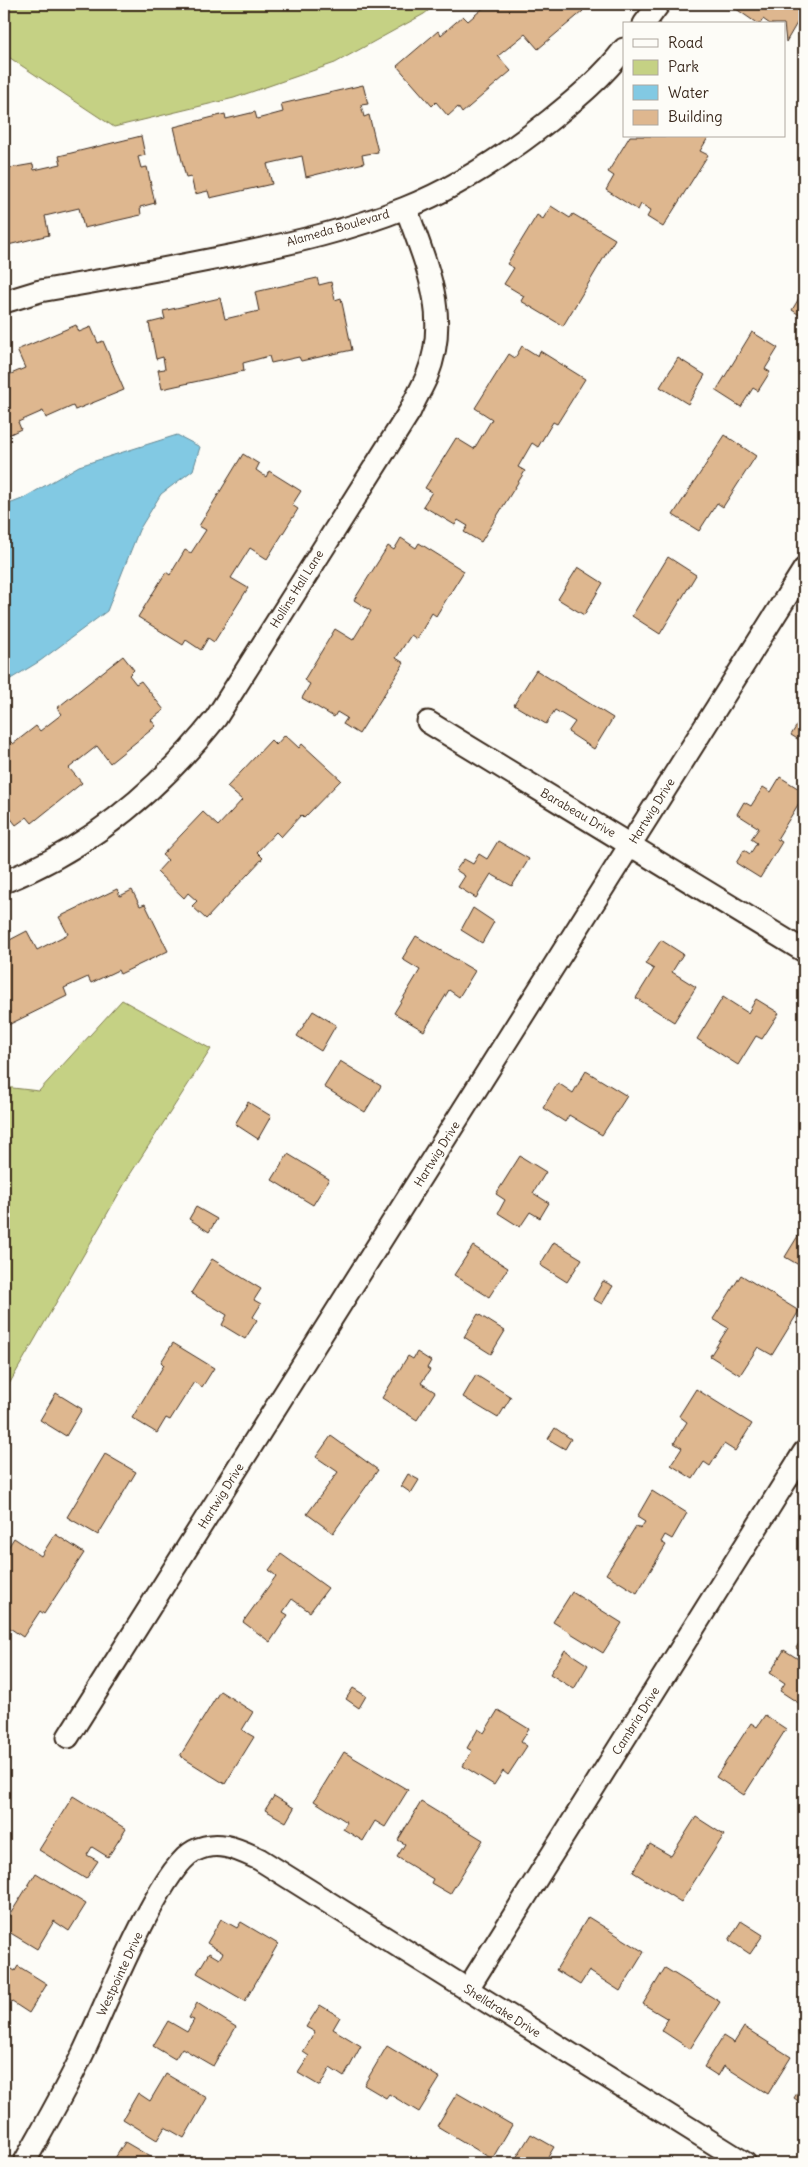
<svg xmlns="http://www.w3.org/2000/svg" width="808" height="2167" font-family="Delius,sans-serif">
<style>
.green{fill:#c5d184;stroke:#807e51}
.water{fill:#82c9e3;stroke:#668994}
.building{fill:#deb78f;stroke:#3b2a1e}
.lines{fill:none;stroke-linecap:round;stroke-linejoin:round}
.street-casing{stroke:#3b2a1e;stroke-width:25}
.street{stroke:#fdfcf7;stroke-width:21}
.labels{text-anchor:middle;stroke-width:4;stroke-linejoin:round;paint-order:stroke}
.street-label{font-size:12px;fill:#3b2a1e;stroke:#fdfcf7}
</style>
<rect width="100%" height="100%" fill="#fdfcf7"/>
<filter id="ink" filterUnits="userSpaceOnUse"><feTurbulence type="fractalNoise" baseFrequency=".02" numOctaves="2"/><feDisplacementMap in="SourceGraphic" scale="10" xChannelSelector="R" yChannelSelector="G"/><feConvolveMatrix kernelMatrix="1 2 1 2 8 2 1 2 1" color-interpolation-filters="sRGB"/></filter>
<g filter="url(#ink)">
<path class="green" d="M 4,4 L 437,4 L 424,14 L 335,63 L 234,98 L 114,127 L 4,54 Z
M 122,1000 L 211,1049 L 129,1176 L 4,1393 L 4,1087 L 39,1091 Z"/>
<path class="water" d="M 177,435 L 200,447 L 193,470 L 161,494 L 139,530 L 107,611 L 40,661 L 4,683 L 4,506 L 22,499 L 79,466 Z"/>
<path class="building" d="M 488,4 L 579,4 L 583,11 L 538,49 L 525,34 L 498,56 L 511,71 L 462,113 L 458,107 L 448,116 L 436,102 L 432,106 L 397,66 L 438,31 L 441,35 L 463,16 L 468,21 Z
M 729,4 L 804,4 L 804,11 L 786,42 L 784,24 L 770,24 L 763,19 L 760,24 L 758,24 Z
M 363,85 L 368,104 L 361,105 L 364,117 L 369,115 L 378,152 L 362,155 L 364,163 L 306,177 L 302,156 L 267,164 L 272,184 L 210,198 L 208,191 L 195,194 L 191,177 L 186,178 L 174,127 L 225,114 L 226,119 L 255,112 L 257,119 L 283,112 L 281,104 Z
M 141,136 L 145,155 L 138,157 L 141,168 L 147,167 L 155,203 L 140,207 L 141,215 L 84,228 L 79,208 L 45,216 L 49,235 L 4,246 L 4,169 L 33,164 L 34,170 L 61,164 L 59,156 Z
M 630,136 L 709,136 L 700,151 L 708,155 L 663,227 L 647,217 L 651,210 L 641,204 L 638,210 L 606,190 L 614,176 L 608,172 Z
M 551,206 L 570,218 L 573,214 L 615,239 L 563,326 L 521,301 L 524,296 L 504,284 L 514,268 L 507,264 L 537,215 L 543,219 Z
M 317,278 L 319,285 L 331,282 L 335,300 L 341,298 L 352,350 L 301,361 L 299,357 L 271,363 L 269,356 L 243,363 L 244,371 L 162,389 L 158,370 L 165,369 L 163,357 L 156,359 L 149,323 L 165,319 L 163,311 L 220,298 L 225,319 L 259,311 L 255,292 Z
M 804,290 L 804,318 L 792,310 Z
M 76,325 L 79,332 L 91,327 L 98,343 L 103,341 L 124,390 L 75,410 L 73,406 L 46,418 L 43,411 L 18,422 L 21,429 L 4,437 L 4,377 L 25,368 L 17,350 Z
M 752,332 L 778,348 L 765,369 L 770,372 L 758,391 L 753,388 L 741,407 L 716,391 Z
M 522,346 L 538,356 L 540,351 L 585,379 L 557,424 L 553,422 L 538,447 L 532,443 L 518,467 L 525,471 L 481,542 L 464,532 L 468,526 L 458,520 L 455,525 L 423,506 L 432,492 L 425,488 L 456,438 L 474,449 L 492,419 L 475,408 L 509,354 L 515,358 Z
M 678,358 L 705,375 L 688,404 L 660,387 Z
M 725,435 L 756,456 L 723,507 L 717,503 L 699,531 L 673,515 Z
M 243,454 L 259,464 L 256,470 L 266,477 L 269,471 L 301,491 L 292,505 L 298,509 L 267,559 L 250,548 L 231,578 L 248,588 L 214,642 L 208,638 L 201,650 L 186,640 L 183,645 L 138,617 L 166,572 L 170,575 L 185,550 L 191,553 L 206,530 L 199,526 Z
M 401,538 L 416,548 L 419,543 L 464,571 L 436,616 L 432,613 L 417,639 L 411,635 L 396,658 L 404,663 L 359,734 L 343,724 L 347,718 L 337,712 L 334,717 L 302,698 L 310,684 L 304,680 L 335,629 L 353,640 L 371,611 L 354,600 L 388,546 L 394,550 Z
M 668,557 L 696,575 L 660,634 L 632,616 Z
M 578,567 L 603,583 L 584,615 L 558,599 Z
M 123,656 L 134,670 L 129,675 L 136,684 L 141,681 L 164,710 L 151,720 L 156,726 L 110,763 L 97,746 L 69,768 L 82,783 L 32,823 L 27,817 L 16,825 L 5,811 L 4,813 L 4,746 L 10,741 L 13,744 L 36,726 L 40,731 L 62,714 L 57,708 Z
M 536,670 L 613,718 L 594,749 L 568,732 L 575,722 L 555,710 L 546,724 L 514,705 Z
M 804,714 L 804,743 L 791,735 Z
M 285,735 L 299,748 L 302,744 L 341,780 L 304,818 L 301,815 L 281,837 L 276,832 L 257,852 L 263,858 L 206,919 L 192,906 L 197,901 L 188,893 L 184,898 L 157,872 L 168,860 L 162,855 L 203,812 L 218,826 L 242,800 L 227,787 L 271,740 L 276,745 Z
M 780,777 L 804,792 L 804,795 L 777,839 L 782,842 L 760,878 L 736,863 L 744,850 L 750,854 L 757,843 L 751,839 L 759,828 L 737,814 L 744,802 L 751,806 L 763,787 L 771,792 Z
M 498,841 L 529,859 L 512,886 L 491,874 L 476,898 L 458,887 L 465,876 L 456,870 L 464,859 L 473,864 L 479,854 L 487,859 Z
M 117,889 L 120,896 L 132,890 L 140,906 L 145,904 L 168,951 L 120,974 L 118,970 L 91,983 L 88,977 L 64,988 L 67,996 L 4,1027 L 4,943 L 27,931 L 37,950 L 68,934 L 59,917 Z
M 473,908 L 494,922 L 482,943 L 461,930 Z
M 416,936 L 475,971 L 459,997 L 449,990 L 424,1031 L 394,1013 L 420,970 L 402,959 Z
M 661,940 L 683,954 L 672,972 L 696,987 L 674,1022 L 636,998 L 654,969 L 645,964 Z
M 723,997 L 748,1013 L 756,999 L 779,1013 L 762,1039 L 756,1036 L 738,1065 L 697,1039 Z
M 313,1011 L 336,1025 L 321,1051 L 297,1036 Z
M 340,1061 L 381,1086 L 365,1112 L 324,1087 Z
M 586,1071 L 627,1096 L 602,1135 L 569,1115 L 565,1122 L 543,1108 L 558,1083 L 573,1093 Z
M 248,1102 L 271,1116 L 258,1139 L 235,1124 Z
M 288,1154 L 329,1179 L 313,1205 L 272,1180 Z
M 520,1156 L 546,1172 L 533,1193 L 549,1203 L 540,1218 L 530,1212 L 520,1227 L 498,1213 L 505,1200 L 496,1194 Z
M 196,1207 L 217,1219 L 209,1232 L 189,1219 Z
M 804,1226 L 804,1268 L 785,1257 Z
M 554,1242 L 582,1259 L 567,1282 L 540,1265 Z
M 473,1246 L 508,1268 L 489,1297 L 454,1275 Z
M 212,1259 L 261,1289 L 254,1300 L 261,1304 L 253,1317 L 257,1320 L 245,1339 L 222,1325 L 227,1315 L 191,1293 Z
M 741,1275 L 799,1311 L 772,1355 L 758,1347 L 740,1375 L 710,1356 L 728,1328 L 713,1319 Z
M 603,1281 L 613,1286 L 602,1304 L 593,1299 Z
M 478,1314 L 505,1331 L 491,1354 L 464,1337 Z
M 173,1343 L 214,1368 L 202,1387 L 194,1382 L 170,1420 L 166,1418 L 157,1433 L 132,1418 L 164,1365 L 161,1362 Z
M 417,1352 L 431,1361 L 427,1368 L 430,1370 L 421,1383 L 435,1392 L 417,1420 L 382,1398 L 408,1356 L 413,1359 Z
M 476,1375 L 511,1397 L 498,1418 L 463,1397 Z
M 696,1389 L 752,1424 L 735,1451 L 724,1444 L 710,1466 L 704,1462 L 693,1479 L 671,1465 L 682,1448 L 674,1443 L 687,1422 L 679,1416 Z
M 56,1393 L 82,1409 L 66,1436 L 40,1420 Z
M 555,1428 L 571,1439 L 565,1449 L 548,1439 Z
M 331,1436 L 378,1470 L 333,1533 L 307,1514 L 338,1472 L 316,1457 Z
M 105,1454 L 136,1472 L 98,1535 L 67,1517 Z
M 408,1474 L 419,1480 L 411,1493 L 401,1486 Z
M 652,1491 L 687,1513 L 672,1539 L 665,1535 L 661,1542 L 666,1545 L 637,1593 L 606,1574 L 636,1526 L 640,1529 L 645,1522 L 637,1517 Z
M 55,1534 L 84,1553 L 44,1614 L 40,1611 L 23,1637 L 4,1624 L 4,1554 L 14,1538 L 41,1556 Z
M 281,1554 L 328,1588 L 310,1612 L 292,1599 L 283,1612 L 288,1615 L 270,1642 L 243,1622 L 276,1576 L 269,1570 Z
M 572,1592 L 622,1623 L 603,1653 L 553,1622 Z
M 804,1635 L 804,1653 L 796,1648 Z
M 565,1650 L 588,1665 L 574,1689 L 550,1674 Z
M 784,1650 L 800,1660 L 804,1654 L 804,1701 L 802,1700 L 800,1704 L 780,1691 L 785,1683 L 770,1673 Z
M 353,1688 L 366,1696 L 359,1708 L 346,1699 Z
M 220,1691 L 253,1712 L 242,1730 L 254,1737 L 225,1784 L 180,1756 Z
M 498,1710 L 529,1729 L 521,1742 L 527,1746 L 508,1775 L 503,1771 L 494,1785 L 463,1766 L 472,1751 L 467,1748 L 478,1729 L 484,1733 Z
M 765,1715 L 786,1729 L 744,1795 L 716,1777 L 751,1723 L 757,1727 Z
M 344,1752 L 408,1790 L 385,1827 L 375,1821 L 363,1841 L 343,1829 L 347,1822 L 314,1801 Z
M 73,1796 L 126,1829 L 108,1857 L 92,1847 L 87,1855 L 98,1861 L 86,1879 L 39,1850 Z
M 274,1796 L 294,1808 L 286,1822 L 265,1810 Z
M 421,1802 L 483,1840 L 450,1894 L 431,1883 L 433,1879 L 397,1857 L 405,1844 L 398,1840 Z
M 696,1817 L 724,1835 L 681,1902 L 633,1872 L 650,1844 L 671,1856 Z
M 36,1873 L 86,1904 L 69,1931 L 54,1921 L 37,1949 L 4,1929 L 4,1924 Z
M 588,1917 L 644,1952 L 620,1991 L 589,1971 L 580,1985 L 556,1970 Z
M 221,1919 L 237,1928 L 241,1922 L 278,1944 L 245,2001 L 197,1973 L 209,1953 L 219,1959 L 223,1953 L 207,1943 Z
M 741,1921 L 763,1935 L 750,1954 L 729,1940 Z
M 4,1964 L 15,1971 L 18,1966 L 47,1984 L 29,2013 L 6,1998 L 4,2001 Z
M 665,1968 L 720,2002 L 690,2049 L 661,2030 L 668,2019 L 643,2004 Z
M 197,2003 L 236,2027 L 213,2066 L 182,2048 L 175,2059 L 153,2046 L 168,2021 L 187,2032 L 194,2020 L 189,2018 Z
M 320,2005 L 340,2017 L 333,2029 L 361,2046 L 344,2077 L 330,2068 L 320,2086 L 298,2073 L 309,2056 L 303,2052 L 315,2032 L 306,2027 Z
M 744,2027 L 791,2057 L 768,2094 L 724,2066 L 718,2076 L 704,2067 L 723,2036 L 734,2043 Z
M 387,2046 L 440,2078 L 419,2112 L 389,2094 L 386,2098 L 364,2085 Z
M 166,2074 L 207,2098 L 184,2138 L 165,2127 L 157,2140 L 123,2119 L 138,2093 L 150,2101 Z
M 804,2082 L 804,2105 L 794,2098 Z
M 457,2093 L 512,2125 L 492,2159 L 437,2126 Z
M 531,2134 L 554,2147 L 548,2157 L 557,2163 L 521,2163 L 522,2162 L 516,2158 Z
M 125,2142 L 161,2163 L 112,2163 Z"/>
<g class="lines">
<defs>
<path id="street" d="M 644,24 L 659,4
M 4,302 L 40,291 C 105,280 169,268 234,255 C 292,243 350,230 405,208 C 458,187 506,155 550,120 C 576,99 604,76 624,49
M 428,722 L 804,951
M 4,882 C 90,848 159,790 216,718 L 410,411 C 415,399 422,388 427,376 C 451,317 426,264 406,208
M 68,1737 L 804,569
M 467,1990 L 804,1452
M 24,2163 C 44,2127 65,2091 83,2053 C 103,2012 158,1870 194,1851 C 218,1839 237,1849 259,1859 L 745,2163"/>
</defs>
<use href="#street" class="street-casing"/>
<use href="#street" class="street"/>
</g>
</g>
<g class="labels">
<g class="street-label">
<text transform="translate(338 228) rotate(-16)" y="4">Alameda Boulevard</text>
<text transform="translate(297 589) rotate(-58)" y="4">Hollins Hall Lane</text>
<text transform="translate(652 811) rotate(-58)" y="4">Hartwig Drive</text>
<text transform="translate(578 813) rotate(30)" y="4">Barabeau Drive</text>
<text transform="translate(437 1154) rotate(-58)" y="4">Hartwig Drive</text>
<text transform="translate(221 1496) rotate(-58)" y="4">Hartwig Drive</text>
<text transform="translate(636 1721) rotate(-58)" y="4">Cambria Drive</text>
<text transform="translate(120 1974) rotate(-65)" y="4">Westpointe Drive</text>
<text transform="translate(502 2011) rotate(32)" y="4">Shelldrake Drive</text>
</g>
</g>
<rect width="808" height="2167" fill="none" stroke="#fdfcf7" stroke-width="20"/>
<rect x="10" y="10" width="788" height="2147" fill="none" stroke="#3b2a1e" stroke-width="2" filter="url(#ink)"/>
<rect x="623" y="22" width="162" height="115" fill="#fdfcf7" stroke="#afa8a0"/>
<rect x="633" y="39" width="25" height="8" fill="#fdfcf7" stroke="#afa8a0"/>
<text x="668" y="48" font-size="15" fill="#3b2a1e">Road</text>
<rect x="633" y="60" width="25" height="15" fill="#c5d184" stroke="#afa8a0"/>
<text x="668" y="72" font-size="15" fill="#3b2a1e">Park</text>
<rect x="633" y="85" width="25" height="15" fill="#82c9e3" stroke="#afa8a0"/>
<text x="668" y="98" font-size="15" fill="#3b2a1e">Water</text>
<rect x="633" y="110" width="25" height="15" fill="#deb78f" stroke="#afa8a0"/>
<text x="668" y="122" font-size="15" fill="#3b2a1e">Building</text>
</svg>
